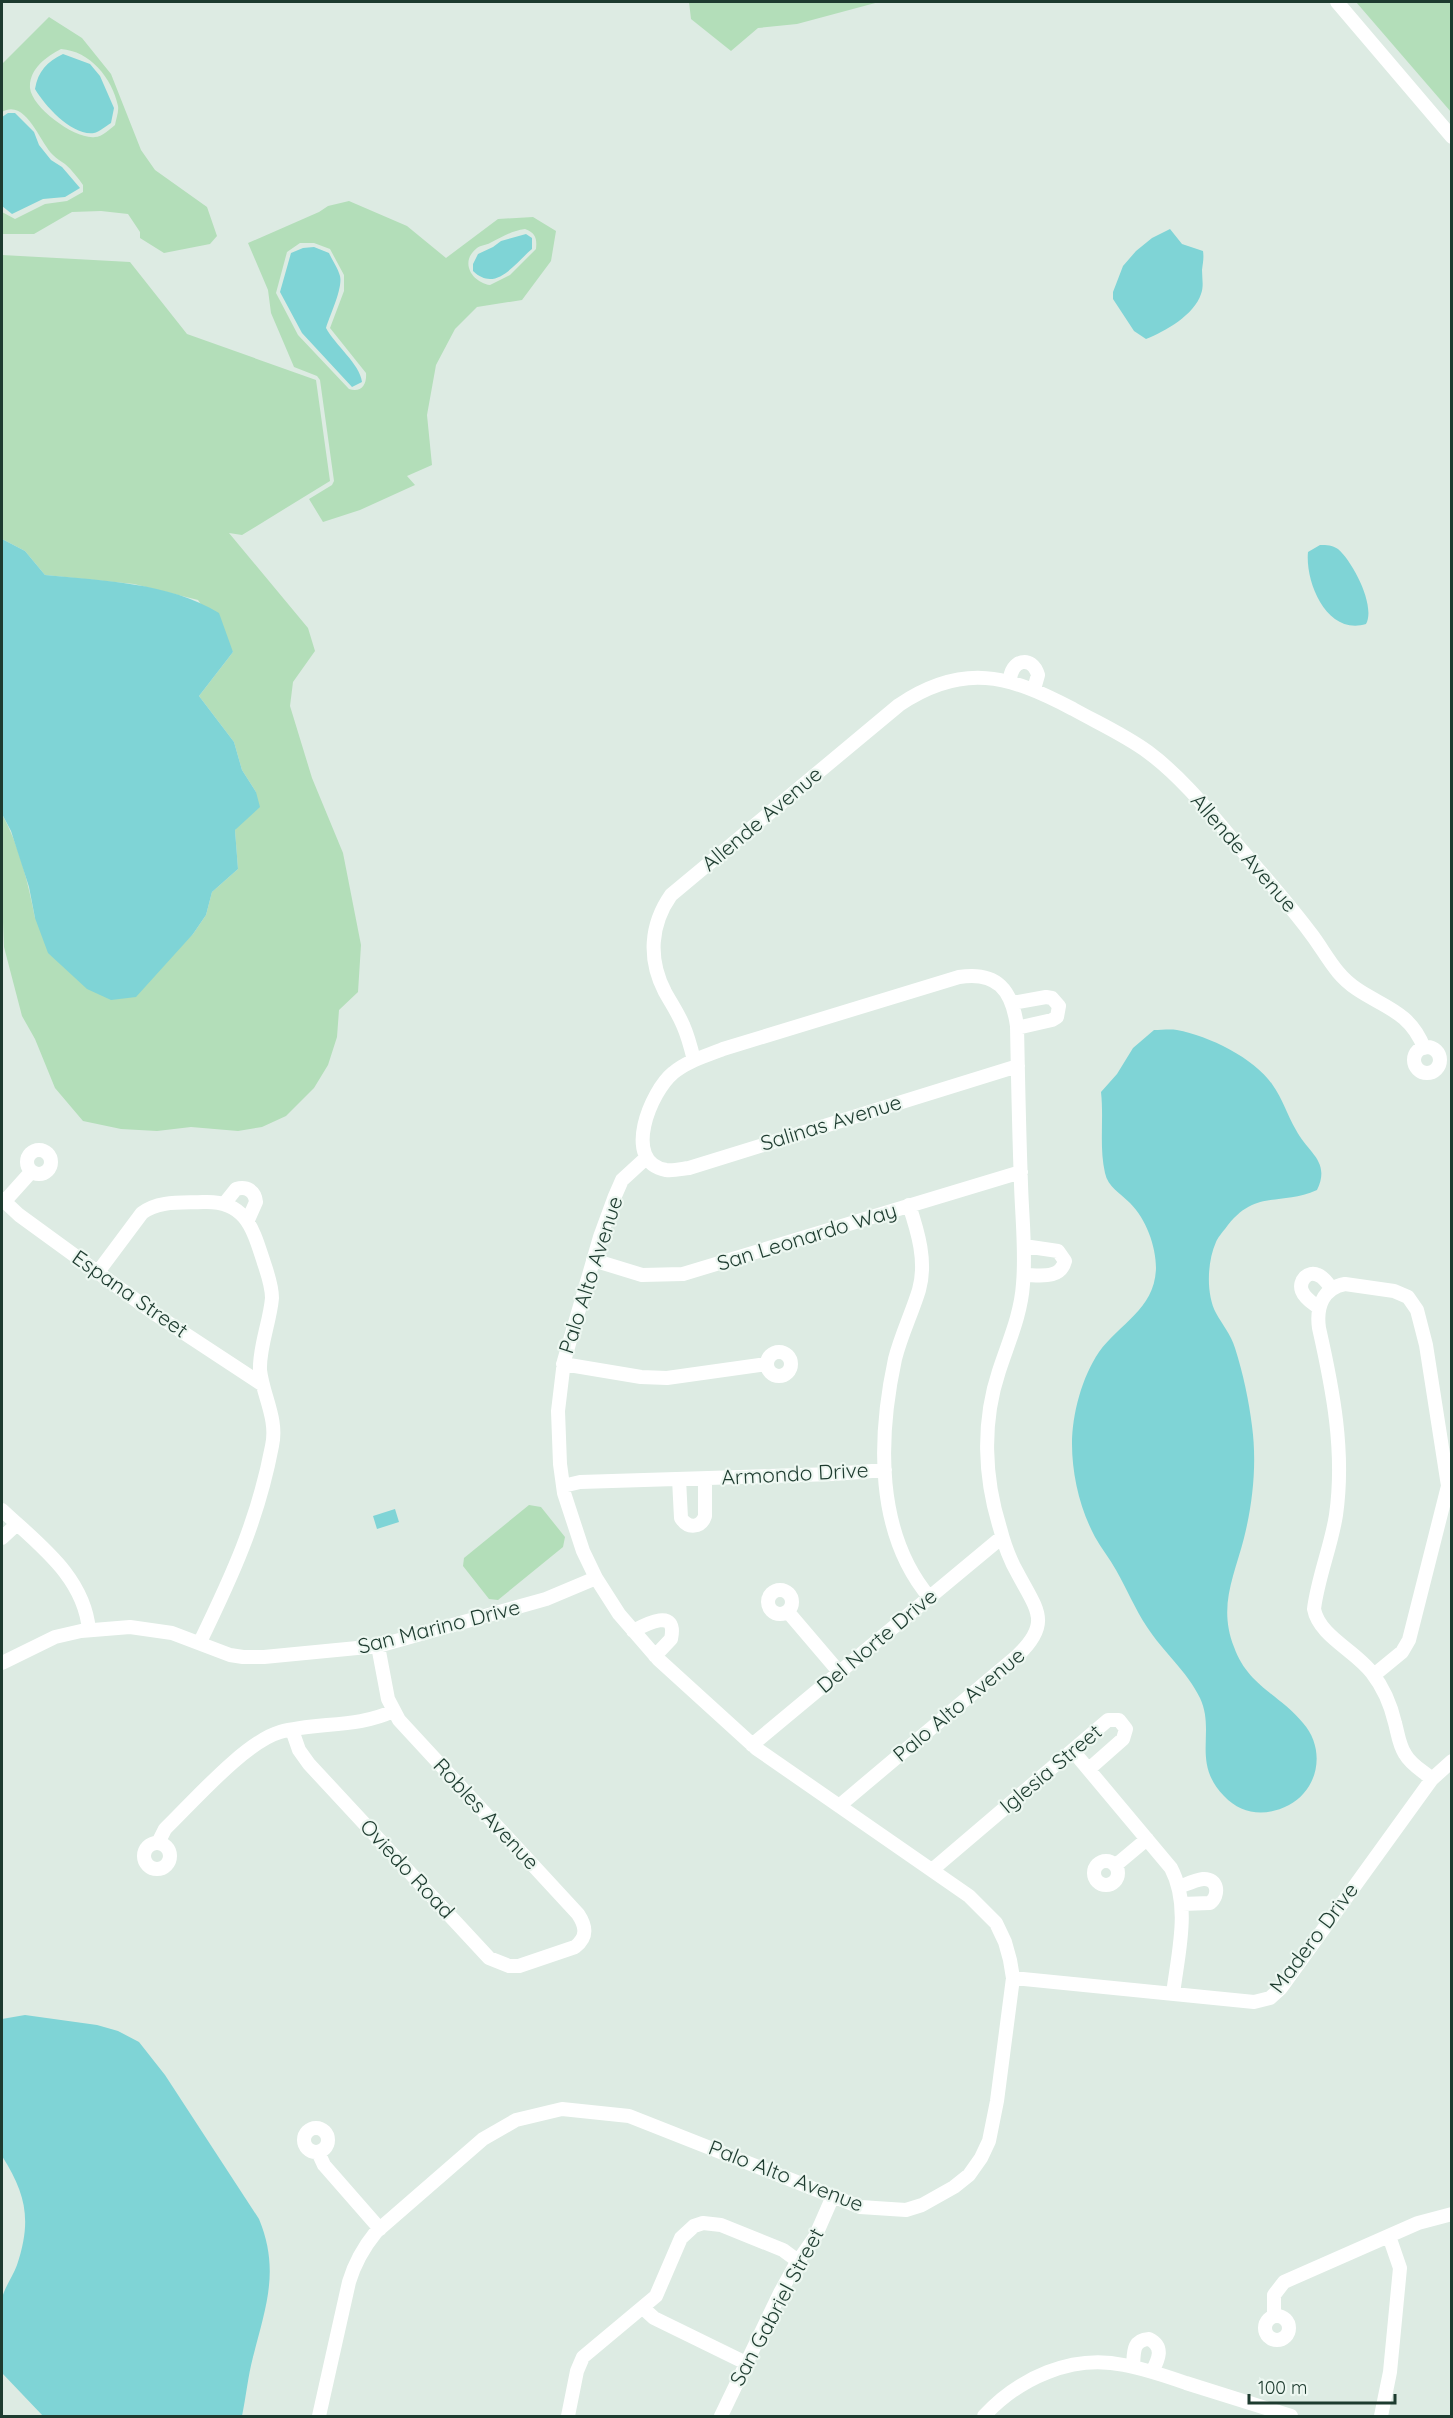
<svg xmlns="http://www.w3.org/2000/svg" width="1453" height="2418" font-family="Quicksand,sans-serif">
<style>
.green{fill:#b3deb9;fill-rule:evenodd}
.water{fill:#7fd4d6}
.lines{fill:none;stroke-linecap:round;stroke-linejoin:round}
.minor{stroke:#fff;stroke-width:14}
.labels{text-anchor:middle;stroke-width:4.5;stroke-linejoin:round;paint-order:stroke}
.street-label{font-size:21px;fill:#1d3b2f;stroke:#edf7f1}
</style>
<rect width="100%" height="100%" fill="#ddebe3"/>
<path class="green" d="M 689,2 L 879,2 L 797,24 L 758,28 L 731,51 L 691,19 Z
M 1356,2 L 1451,2 L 1451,112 Z
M 49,17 L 82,38 L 111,74 L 141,150 L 155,170 L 207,207 L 217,236 L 210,244 L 164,253 L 140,238 L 140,232 L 128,214 L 101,211 L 72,212 L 34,234 L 2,234 L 2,212 L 15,219 L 45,204 L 67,201 L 83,192 L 83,185 C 78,178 72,170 65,164 C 61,161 57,159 53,155 C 40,143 26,98 2,112 L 2,64 ZM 61,49 C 90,51 112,78 118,106 C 119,112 116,119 115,125 C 110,129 102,137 95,137 C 76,140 32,108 30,88 C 29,69 46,57 61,49 Z
M 349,201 L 407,226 L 446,258 L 498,219 L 533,217 L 556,231 L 551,261 L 522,300 L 477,307 L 455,329 L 436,365 L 427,415 L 432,465 L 407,476 L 415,485 L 360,510 L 323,522 L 309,499 L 332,485 L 334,481 L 320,380 L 317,376 L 294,367 L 271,313 L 268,290 L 248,243 L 319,212 L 328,206 ZM 525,229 C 536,233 537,239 536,249 L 510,275 L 490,285 C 472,282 459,262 477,248 C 481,245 486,245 490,243 C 502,237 511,231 525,229 ZM 300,243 L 314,243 L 330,249 L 344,275 L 344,291 L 330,328 L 366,373 C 367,385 361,393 349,389 L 298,335 L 276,293 L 287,252 Z
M 2,255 L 130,262 L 187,334 L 316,380 L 330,481 L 242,535 L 229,533 L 308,628 L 315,651 L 293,682 L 290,706 L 312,778 L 343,853 L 361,945 L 358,992 L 339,1010 L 337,1037 L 328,1065 L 314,1088 L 286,1116 L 262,1127 L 238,1131 L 191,1127 L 157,1131 L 121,1129 L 83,1121 L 55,1088 L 35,1039 L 22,1016 L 4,947 L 2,898 L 2,814 C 19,845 28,882 35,918 L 183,943 L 193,934 L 206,915 L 212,892 L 238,869 L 235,830 L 256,792 L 242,770 L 234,742 L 199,696 L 233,652 L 198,600 L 134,584 L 45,575 L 25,551 L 2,539 Z
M 529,1505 L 541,1507 L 565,1537 L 563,1547 L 498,1600 L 489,1599 L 463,1566 L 464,1558 Z"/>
<path class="water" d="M 63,54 L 90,64 L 100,76 L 114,108 L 111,123 C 106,126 99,132 94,133 C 72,136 45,106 35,89 C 38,71 47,62 63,54 Z
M 8,113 L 15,113 L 34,132 L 39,145 L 51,160 L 62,167 L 80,188 L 65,197 L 43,199 L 12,214 L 2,206 L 2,117 Z
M 1170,229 L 1182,244 L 1203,251 C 1204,258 1203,262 1202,270 C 1202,278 1204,286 1201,294 C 1194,315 1166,331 1146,339 L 1134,331 L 1113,299 L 1113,292 L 1123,266 L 1136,251 L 1152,238 Z
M 526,234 L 532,238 L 532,249 C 514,264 496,293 473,271 L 473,264 L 478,254 L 493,247 L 501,241 Z
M 314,247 L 329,253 C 332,260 338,268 340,276 C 343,288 330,315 326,328 C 335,345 360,364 362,382 L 352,387 L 302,333 L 280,292 L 291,253 L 303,248 Z
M 2,539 L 25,551 L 45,575 C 103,581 168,582 219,613 L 233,652 L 199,696 L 234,742 L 242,770 L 256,792 L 260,807 L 235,830 L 238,869 L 212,892 L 206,915 L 193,934 L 136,997 L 111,1000 L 87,989 L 48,953 L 35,918 L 29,887 L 11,831 L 2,814 Z
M 1320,545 C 1327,545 1332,545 1338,549 C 1353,562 1376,606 1366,624 C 1327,636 1305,582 1308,552 Z
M 1154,1030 C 1161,1030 1170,1029 1177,1030 C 1209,1036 1254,1058 1272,1084 C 1283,1099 1287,1115 1296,1130 C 1308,1153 1331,1161 1317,1190 C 1278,1207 1255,1188 1225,1229 C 1223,1231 1217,1239 1216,1242 C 1207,1262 1206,1294 1216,1313 C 1222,1324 1231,1335 1235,1348 C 1243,1373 1249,1401 1252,1426 C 1257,1463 1253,1502 1244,1538 C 1234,1577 1218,1606 1234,1647 C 1248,1686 1279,1694 1303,1723 C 1326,1749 1319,1789 1289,1805 C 1266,1817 1242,1815 1224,1796 C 1191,1762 1216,1732 1200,1698 C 1187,1671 1163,1652 1147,1627 C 1135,1609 1127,1589 1116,1570 C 1110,1559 1101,1548 1095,1537 C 1080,1509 1072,1475 1072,1444 C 1072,1414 1082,1377 1099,1352 C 1120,1323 1155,1309 1156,1268 C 1156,1246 1146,1219 1130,1203 C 1120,1193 1108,1187 1105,1173 C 1099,1147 1104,1119 1101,1092 L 1117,1074 L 1133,1048 Z
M 395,1509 L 399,1522 L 377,1529 L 373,1516 Z
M 25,2015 L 97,2025 L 118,2031 L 139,2042 L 165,2075 L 259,2219 C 280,2270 266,2306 253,2357 C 248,2376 246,2397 242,2416 L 43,2416 L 2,2373 C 1,2354 0,2315 2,2299 C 4,2288 13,2276 17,2265 C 32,2220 26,2194 2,2156 L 2,2019 Z"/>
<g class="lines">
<path class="minor" d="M 1337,2 L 1452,137
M 1010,681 C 1010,660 1032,654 1038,675 L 1034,689
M 1012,1003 L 1046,997 L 1052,998 L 1059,1006 L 1057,1017 L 1052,1020 L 1017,1028
M1414 1060a13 13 0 1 1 26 0a13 13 0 1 1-26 0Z
M 694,1060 C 691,1048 688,1036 683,1025 C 678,1013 671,1003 665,992 C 648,959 650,925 671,895 L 899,705 C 963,662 1009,675 1073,709 C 1098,723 1125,735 1148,752 C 1183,778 1211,814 1239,847 C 1264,876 1289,904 1312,935 C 1321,947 1328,960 1338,972 C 1366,1006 1407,1002 1424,1048
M27 1162a12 12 0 1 1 24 0a12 12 0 1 1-24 0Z
M 2,1199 L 19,1215 L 155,1314 L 263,1385
M 4,1202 L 31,1172
M 224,1204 L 236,1189 C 247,1186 255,1191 256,1202 L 248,1220
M 909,1205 C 918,1232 927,1262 919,1290 C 912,1313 901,1335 895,1359 C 878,1438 875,1533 930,1598
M 1024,1246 L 1058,1251 L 1065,1261 C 1060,1280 1039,1275 1024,1275
M 593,1260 L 642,1275 L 683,1274 L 1021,1172
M 98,1272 L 142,1213 C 159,1200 183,1203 203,1202 C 246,1200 253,1229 264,1263 C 268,1275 272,1286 272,1298 C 270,1322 259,1347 260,1370 C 263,1396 278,1419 272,1446 C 258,1520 232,1576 200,1642
M 1319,1308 C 1313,1303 1305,1299 1302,1291 C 1298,1281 1308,1270 1318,1275 C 1324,1277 1328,1284 1332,1289
M767 1364a12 12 0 1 1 24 0a12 12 0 1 1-24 0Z
M 563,1364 L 641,1377 L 667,1378 L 767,1364
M 679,1479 L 681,1518 C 688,1529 701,1528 705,1516 L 705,1479
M 563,1486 L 580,1482 L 833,1474 L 885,1470
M 2,1510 C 38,1544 84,1576 89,1630
M 2,1538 L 17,1524
M768 1602a12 12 0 1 1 24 0a12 12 0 1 1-24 0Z
M 788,1612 L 840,1673
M 633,1631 C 646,1624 678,1607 671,1639 L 655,1656
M 2,1663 L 55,1637 L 81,1631 L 130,1627 L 172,1633 L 230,1655 L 243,1657 L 264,1657 L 378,1646 L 546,1599 L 596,1578
M 1374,1675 L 1402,1652 L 1409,1640 L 1448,1486 L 1426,1345 L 1417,1310 L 1408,1297 L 1394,1291 L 1345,1284 C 1323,1288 1316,1307 1319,1328 C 1333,1390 1345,1452 1336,1515 C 1331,1547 1318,1577 1314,1609 C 1319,1636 1356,1651 1372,1673 C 1383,1687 1391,1706 1395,1723 C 1398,1734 1399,1745 1405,1754 C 1411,1765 1423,1771 1432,1779
M 292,1730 L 299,1750 L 309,1764 L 489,1958 L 509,1966 L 519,1966 L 575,1947 C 588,1937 586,1926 578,1914 L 399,1720 L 388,1699 L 378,1646
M 752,1745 L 1002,1537
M 1073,1751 L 1171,1868 C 1191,1906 1178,1953 1173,1994
M 839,1806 L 1017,1656 C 1052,1623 1037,1610 1018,1574 C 1010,1560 1004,1544 1000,1528 C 984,1477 982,1422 999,1371 C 1008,1343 1021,1315 1023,1284 C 1026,1251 1022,1218 1021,1184 C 1019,1132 1018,1079 1017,1026 C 1012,990 997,971 959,977 L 723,1049 C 706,1056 687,1061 673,1073 C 651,1091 621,1162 666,1170 C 673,1171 681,1169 689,1168 L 1018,1066
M 158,1843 L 165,1829 C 193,1802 245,1742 280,1732 C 317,1722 358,1728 393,1711
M144 1856a13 13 0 1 1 26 0a13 13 0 1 1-26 0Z
M1094 1873a12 12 0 1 1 24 0a12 12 0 1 1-24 0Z
M 1116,1865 L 1147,1839
M 932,1870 L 1108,1720 L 1119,1720 L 1126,1729 L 1123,1739 L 1089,1769
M 1179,1887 C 1187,1884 1195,1880 1203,1879 C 1218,1878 1220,1895 1210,1903 L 1182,1904
M 1013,1978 L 1254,2002 L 1270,1998 L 1281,1988 L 1432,1779 L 1452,1761
M304 2140a12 12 0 1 1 24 0a12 12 0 1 1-24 0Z
M 318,2152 L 324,2165 L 380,2229
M 643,2308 L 654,2318 L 746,2363
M1265 2328a12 12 0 1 1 24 0a12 12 0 1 1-24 0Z
M 1274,2316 L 1274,2295 L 1284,2282 L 1418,2223 L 1452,2214
M 1133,2367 C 1134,2353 1132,2340 1149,2339 C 1165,2347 1158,2360 1152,2372
M 319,2416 L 349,2282 C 355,2262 363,2248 376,2232 L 483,2139 L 516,2120 L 562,2109 L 629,2116 L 860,2207 L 906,2210 L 922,2205 L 954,2187 L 969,2175 L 981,2158 L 989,2141 L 997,2101 L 1013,1978 L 1010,1960 L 1005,1942 L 996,1923 L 969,1896 L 757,1749 L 658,1659 L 619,1614 L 596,1578 L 583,1551 L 564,1493 L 560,1464 L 558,1411 L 564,1361 L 600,1237 L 615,1196 L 622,1180 L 646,1158
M 568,2416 L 577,2371 L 583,2357 L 656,2296 L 681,2238 L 694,2226 L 703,2223 L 721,2225 L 783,2250 L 798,2261
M 721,2416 L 780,2293 L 796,2264 L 815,2237 L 833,2196
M 984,2416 C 1019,2378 1072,2354 1124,2365 C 1145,2369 1166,2376 1186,2383 C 1221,2394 1256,2405 1291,2416
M 1381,2416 L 1390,2372 L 1400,2268 L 1389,2236"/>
</g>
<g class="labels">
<g class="street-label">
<text transform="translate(762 819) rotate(-40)" y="7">Allende Avenue</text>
<text transform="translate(1244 853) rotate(49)" y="7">Allende Avenue</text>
<text transform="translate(831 1123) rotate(-17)" y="7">Salinas Avenue</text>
<text transform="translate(807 1237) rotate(-17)" y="7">San Leonardo Way</text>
<text transform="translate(591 1275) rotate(-72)" y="7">Palo Alto Avenue</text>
<text transform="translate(130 1294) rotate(35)" y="7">Espana Street</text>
<text transform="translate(795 1474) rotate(-3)" y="7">Armondo Drive</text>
<text transform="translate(439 1627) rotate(-14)" y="7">San Marino Drive</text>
<text transform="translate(877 1641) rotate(-40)" y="7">Del Norte Drive</text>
<text transform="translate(959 1705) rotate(-40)" y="7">Palo Alto Avenue</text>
<text transform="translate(1051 1769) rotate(-40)" y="7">Iglesia Street</text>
<text transform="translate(486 1814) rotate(47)" y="7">Robles Avenue</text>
<text transform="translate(407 1869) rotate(47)" y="7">Oviedo Road</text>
<text transform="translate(1314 1938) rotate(-53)" y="7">Madero Drive</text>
<text transform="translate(786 2176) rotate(21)" y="7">Palo Alto Avenue</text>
<text transform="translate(777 2307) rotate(-62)" y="7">San Gabriel Street</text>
</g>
</g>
<rect width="1453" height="2418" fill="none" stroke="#1d3b2f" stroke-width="6"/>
<path d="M1249 2394v9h146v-9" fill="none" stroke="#1d3b2f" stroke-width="3"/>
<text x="1258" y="2394" font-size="18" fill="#1d3b2f" stroke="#edf7f1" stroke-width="4.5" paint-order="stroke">100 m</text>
</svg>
